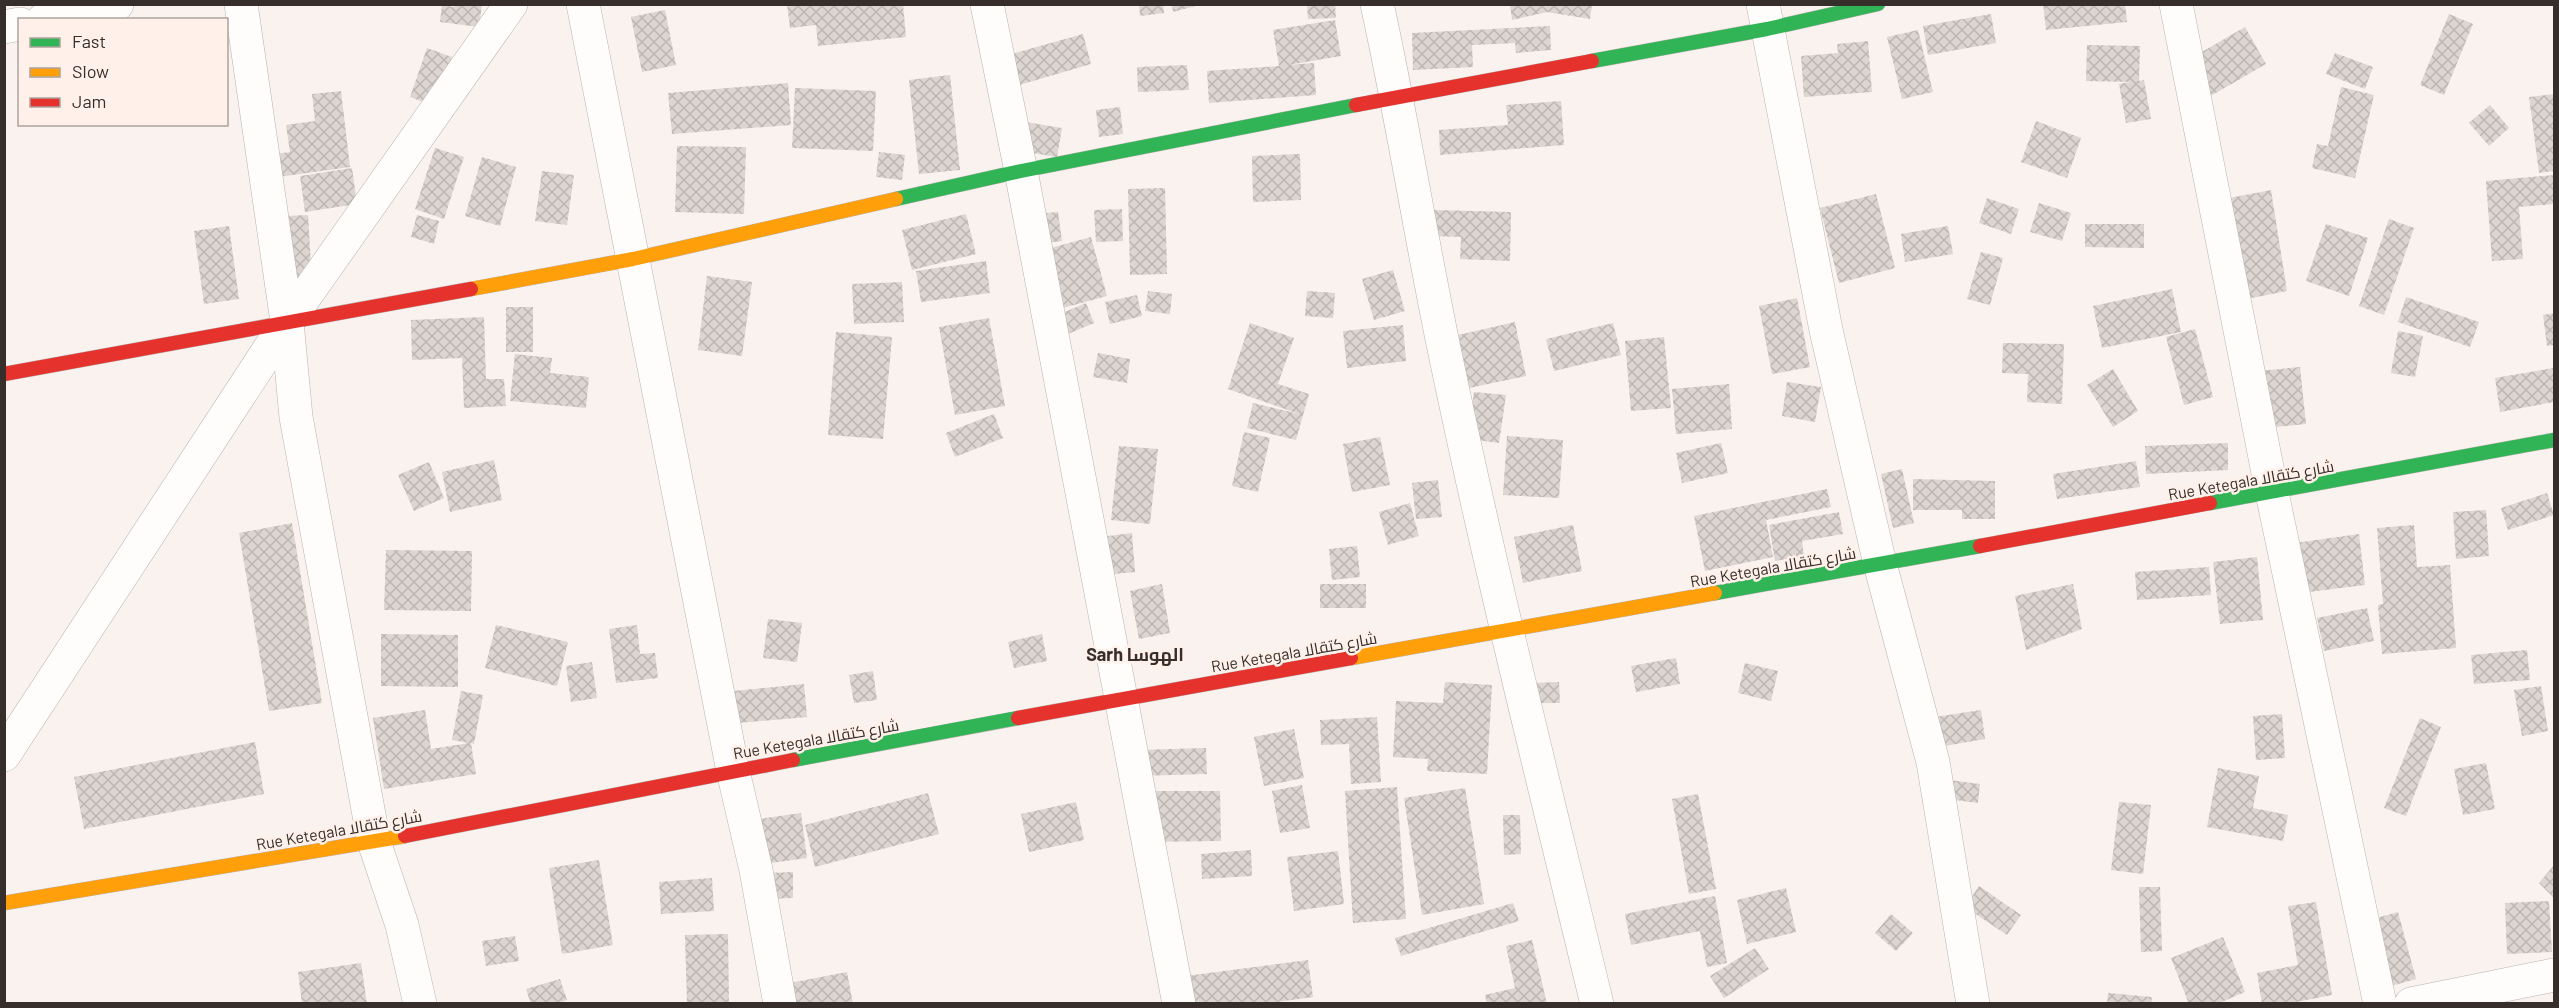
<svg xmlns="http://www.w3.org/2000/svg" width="2559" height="1008" font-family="Barlow,Cairo,sans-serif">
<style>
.building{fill:url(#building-cross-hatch)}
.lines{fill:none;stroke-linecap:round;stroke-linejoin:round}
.street-casing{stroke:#b9b3af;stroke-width:34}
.fast-casing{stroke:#b9b3af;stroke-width:15}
.slow-casing{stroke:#b9b3af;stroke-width:15}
.jam-casing{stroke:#b9b3af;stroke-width:15}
.street{stroke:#fefdfc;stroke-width:33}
.fast{stroke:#30b455;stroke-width:14}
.slow{stroke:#ff9f0a;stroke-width:14}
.jam{stroke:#e5322d;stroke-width:14}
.labels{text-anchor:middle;stroke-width:5;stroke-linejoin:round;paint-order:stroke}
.street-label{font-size:16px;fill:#352e2b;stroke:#fff1e9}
.neighbourhood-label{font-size:18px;font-weight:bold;fill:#352e2b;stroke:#fff1e9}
</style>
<defs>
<pattern id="building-cross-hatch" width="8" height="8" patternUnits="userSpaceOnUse" patternTransform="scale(1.5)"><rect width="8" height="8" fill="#dcd5d2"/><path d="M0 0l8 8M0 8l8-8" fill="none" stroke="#bdb7b4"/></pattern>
</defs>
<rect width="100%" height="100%" fill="#faf2ee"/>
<path class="building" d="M 454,4 L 482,4 L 479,27 L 440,22 L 442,5 L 454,7 Z
M 787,4 L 903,4 L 906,37 L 818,46 L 816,25 L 790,28 Z
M 1139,4 L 1163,4 L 1164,13 L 1140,16 Z
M 1307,4 L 1335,4 L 1336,18 L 1308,19 Z
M 1510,4 L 1545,4 L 1546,8 L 1546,4 L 1592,4 L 1590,19 L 1547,12 L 1512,20 Z
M 2043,4 L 2125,4 L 2127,22 L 2046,30 Z
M 1172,5 L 1199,5 L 1173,12 Z
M 665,10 L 676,65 L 642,72 L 631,17 Z
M 1991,14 L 1996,43 L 1928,55 L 1923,26 Z
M 2449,14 L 2473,24 L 2444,95 L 2420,85 Z
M 1335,20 L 1341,56 L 1288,65 L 1314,63 L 1316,95 L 1209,103 L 1207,71 L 1279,66 L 1273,30 Z
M 1550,26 L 1551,50 L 1516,53 L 1515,43 L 1472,45 L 1473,67 L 1413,70 L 1412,33 Z
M 2245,27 L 2266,64 L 2209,97 L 2188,60 Z
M 1918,30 L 1933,92 L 1902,99 L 1887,37 Z
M 1083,34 L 1091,64 L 1009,88 L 1001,57 Z
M 1868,41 L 1872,92 L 1804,97 L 1801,56 L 1838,53 L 1837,44 Z
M 2087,45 L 2140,46 L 2139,81 L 2144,80 L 2151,119 L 2126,123 L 2119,84 L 2131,82 L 2086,81 Z
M 427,48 L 452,57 L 434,106 L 410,97 Z
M 2335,53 L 2373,67 L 2365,89 L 2326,74 Z
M 1187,65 L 1189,90 L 1138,92 L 1137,67 Z
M 950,75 L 960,170 L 919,174 L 909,80 Z
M 788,83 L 791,125 L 672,134 L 668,93 Z
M 2341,87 L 2374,95 L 2355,178 L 2312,168 L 2317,144 L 2328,146 Z
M 795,88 L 876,91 L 873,151 L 792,148 Z
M 341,91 L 350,167 L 264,179 L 260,156 L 290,152 L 286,125 L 315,121 L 312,94 Z
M 2554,94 L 2554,171 L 2539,173 L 2529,97 Z
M 1561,101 L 1564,145 L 1440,155 L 1439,130 L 1508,125 L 1506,105 Z
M 2490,105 L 2509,128 L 2489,146 L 2469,123 Z
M 1120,107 L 1123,134 L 1099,137 L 1096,110 Z
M 1019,121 L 1062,128 L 1057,157 L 1014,150 Z
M 2036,121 L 2081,138 L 2067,178 L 2021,162 Z
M 677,146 L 746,147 L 744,214 L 675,212 Z
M 435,148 L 464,157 L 444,219 L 415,209 Z
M 879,152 L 905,155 L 902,180 L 876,177 Z
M 1300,154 L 1301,200 L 1253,202 L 1252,156 Z
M 482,157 L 516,167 L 500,226 L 465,216 Z
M 352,168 L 357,204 L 305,212 L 300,176 Z
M 542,171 L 574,175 L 567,225 L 535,221 Z
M 2554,175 L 2554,204 L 2519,207 L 2523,259 L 2492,261 L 2486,181 Z
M 1165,188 L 1167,274 L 1130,275 L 1128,189 Z
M 2271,190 L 2287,291 L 2236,301 L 2219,200 Z
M 1876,194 L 1895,268 L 1839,283 L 1820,208 Z
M 1987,198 L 2019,209 L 2011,234 L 1979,223 Z
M 2039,203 L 2071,213 L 2062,241 L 2030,232 Z
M 1122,209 L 1123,241 L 1096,242 L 1094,210 Z
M 1434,210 L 1511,212 L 1510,261 L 1460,259 L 1461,237 L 1433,236 Z
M 1058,212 L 1062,241 L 1035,244 L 1032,214 Z
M 966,214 L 976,254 L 912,270 L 902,230 Z
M 308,215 L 312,281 L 288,283 L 284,216 Z
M 417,215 L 439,221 L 434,244 L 411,237 Z
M 2389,219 L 2414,228 L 2384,315 L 2359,306 Z
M 2085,224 L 2144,224 L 2144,248 L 2085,247 Z
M 2326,224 L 2368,238 L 2349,296 L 2306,281 Z
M 229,226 L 239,299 L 204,304 L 194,231 Z
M 1948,226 L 1953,254 L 1905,262 L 1901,234 Z
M 1091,237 L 1107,296 L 1052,311 L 1036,252 Z
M 1981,252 L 2003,258 L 1990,305 L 1967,299 Z
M 986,261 L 990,293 L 921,302 L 916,271 Z
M 1393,270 L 1405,311 L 1374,320 L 1362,279 Z
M 707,276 L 752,282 L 742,356 L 698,350 Z
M 902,282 L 904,322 L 854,324 L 852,284 Z
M 2172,289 L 2181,332 L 2102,348 L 2093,306 Z
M 1148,291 L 1172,294 L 1170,314 L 1145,311 Z
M 1307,291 L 1335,293 L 1333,318 L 1305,316 Z
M 1137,295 L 1142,316 L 1110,324 L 1105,302 Z
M 2406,297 L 2479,322 L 2470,347 L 2398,322 Z
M 1797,298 L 1810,367 L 1772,374 L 1759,306 Z
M 1086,303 L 1094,323 L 1068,334 L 1060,314 Z
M 506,307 L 533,307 L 533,352 L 506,352 Z
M 2554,313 L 2554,345 L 2547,346 L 2543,315 Z
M 484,317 L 486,379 L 504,379 L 506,406 L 464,408 L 462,358 L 412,360 L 411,320 Z
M 989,318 L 1005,406 L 955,415 L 939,327 Z
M 1515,322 L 1526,376 L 1469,388 L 1458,335 Z
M 1250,323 L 1294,338 L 1278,384 L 1309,394 L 1296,440 L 1247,428 L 1253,403 L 1299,414 L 1228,389 Z
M 1613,323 L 1621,355 L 1554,371 L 1546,339 Z
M 1403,325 L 1406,361 L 1347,368 L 1343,331 Z
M 2195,329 L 2213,397 L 2184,405 L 2166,337 Z
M 2398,331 L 2423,336 L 2415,377 L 2391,373 Z
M 836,332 L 892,337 L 883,439 L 828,435 Z
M 1664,337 L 1671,408 L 1631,411 L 1625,341 Z
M 2003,343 L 2064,344 L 2062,404 L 2027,402 L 2028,374 L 2002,373 Z
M 1098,353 L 1130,359 L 1127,383 L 1093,377 Z
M 515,354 L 552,358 L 550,373 L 589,377 L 586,408 L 510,401 Z
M 2300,367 L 2306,424 L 2265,428 L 2259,371 Z
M 2554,368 L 2554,402 L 2500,412 L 2495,378 Z
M 2113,369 L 2138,411 L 2113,427 L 2087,385 Z
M 1787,382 L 1821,387 L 1815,422 L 1782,416 Z
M 1729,384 L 1732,429 L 1676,434 L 1672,389 Z
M 1474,392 L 1506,395 L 1499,443 L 1468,439 Z
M 994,414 L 1003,438 L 955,457 L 946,433 Z
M 1244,432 L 1270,438 L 1258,492 L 1232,486 Z
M 1507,436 L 1563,440 L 1559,498 L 1503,495 Z
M 1380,437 L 1390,485 L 1352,492 L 1343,444 Z
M 1721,443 L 1728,473 L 1682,483 L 1676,453 Z
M 2228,443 L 2228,470 L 2146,474 L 2145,446 Z
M 1119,446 L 1158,449 L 1150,524 L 1111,520 Z
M 494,460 L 502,500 L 450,512 L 442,472 Z
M 2136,461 L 2140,487 L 2057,499 L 2053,474 Z
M 429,462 L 444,498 L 414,511 L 398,475 Z
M 1902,469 L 1914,523 L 1893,528 L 1881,474 Z
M 1913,479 L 1995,481 L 1995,519 L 1962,519 L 1962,510 L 1913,510 Z
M 1438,480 L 1442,517 L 1416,519 L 1412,483 Z
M 1827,489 L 1831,507 L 1766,520 L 1773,557 L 1705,571 L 1694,516 Z
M 2547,493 L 2554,515 L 2508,530 L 2501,508 Z
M 1410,503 L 1419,536 L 1388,545 L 1379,512 Z
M 2486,510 L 2489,556 L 2456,559 L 2453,512 Z
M 1839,512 L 1843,534 L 1802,541 L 1804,556 L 1775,561 L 1769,525 Z
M 292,523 L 322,703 L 269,711 L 239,533 Z
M 1573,525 L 1582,571 L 1523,583 L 1514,537 Z
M 2414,525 L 2417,567 L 2450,565 L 2456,648 L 2382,654 L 2378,605 L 2383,604 L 2377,528 Z
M 1132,533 L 1135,572 L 1103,575 L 1100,537 Z
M 2359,534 L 2365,585 L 2301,593 L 2295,543 Z
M 1357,546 L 1360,577 L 1332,580 L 1329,549 Z
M 386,550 L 472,551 L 471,611 L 384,610 Z
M 2257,557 L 2263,620 L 2220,624 L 2213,562 Z
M 2209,567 L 2211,595 L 2137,600 L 2135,572 Z
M 1162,584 L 1170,633 L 1139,639 L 1130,591 Z
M 1320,584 L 1366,584 L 1366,608 L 1320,608 Z
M 2073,584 L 2082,629 L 2026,650 L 2015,596 Z
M 2367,608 L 2374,641 L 2324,651 L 2317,618 Z
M 768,619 L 802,623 L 797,662 L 763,658 Z
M 496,625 L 568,642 L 557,686 L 485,668 Z
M 637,625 L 640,654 L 655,653 L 658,678 L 616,683 L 609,629 Z
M 381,634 L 458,635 L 458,687 L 381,686 Z
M 1042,634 L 1047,661 L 1014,668 L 1008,642 Z
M 2527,650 L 2530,680 L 2474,684 L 2471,655 Z
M 1676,658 L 1680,684 L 1636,692 L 1631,666 Z
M 592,662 L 597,698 L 571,702 L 566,666 Z
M 1745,663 L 1778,671 L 1771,701 L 1738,693 Z
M 873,671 L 877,700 L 854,703 L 849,675 Z
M 1445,682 L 1492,685 L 1487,774 L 1427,771 L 1428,759 L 1393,757 L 1396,701 L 1443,703 Z
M 1559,682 L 1560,703 L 1534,703 L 1534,683 Z
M 804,684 L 807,717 L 726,724 L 723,692 Z
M 2541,686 L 2548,731 L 2522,736 L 2514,690 Z
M 461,691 L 483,695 L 474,744 L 471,743 L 476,774 L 384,789 L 373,718 L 425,710 L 431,749 L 469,743 L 452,740 Z
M 1981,710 L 1985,739 L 1933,748 L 1928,718 Z
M 2282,714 L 2285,758 L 2256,760 L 2253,716 Z
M 1377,717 L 1381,782 L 1351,784 L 1349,744 L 1321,745 L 1320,720 Z
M 2420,718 L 2441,727 L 2406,816 L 2384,808 Z
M 1294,729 L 1304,778 L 1264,786 L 1254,737 Z
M 255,742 L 264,794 L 84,829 L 74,777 Z
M 1206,748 L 1207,774 L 1136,776 L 1135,750 Z
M 2486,763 L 2495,809 L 2463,815 L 2454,769 Z
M 2218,768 L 2259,776 L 2253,808 L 2288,815 L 2283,841 L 2207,827 Z
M 1942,779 L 1980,784 L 1978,803 L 1940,798 Z
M 1302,785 L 1310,828 L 1280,833 L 1272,791 Z
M 1397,787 L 1406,919 L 1353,923 L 1345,791 Z
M 1465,788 L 1484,904 L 1422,915 L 1404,798 Z
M 1142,791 L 1220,791 L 1221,841 L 1142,842 Z
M 928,793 L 939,834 L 815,867 L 805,825 Z
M 1698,794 L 1716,889 L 1689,894 L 1672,799 Z
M 1076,802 L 1084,840 L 1029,852 L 1021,814 Z
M 2119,802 L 2151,805 L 2143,874 L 2111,870 Z
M 801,813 L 807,858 L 757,865 L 752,820 Z
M 1503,815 L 1520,815 L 1521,854 L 1504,855 Z
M 1251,850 L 1252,876 L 1202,879 L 1201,854 Z
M 1338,851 L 1344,904 L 1294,911 L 1287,857 Z
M 599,860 L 613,945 L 562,954 L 549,868 Z
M 2554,865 L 2554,898 L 2539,883 Z
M 793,872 L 793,898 L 767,899 L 767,873 Z
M 712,878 L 714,911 L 661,914 L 659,882 Z
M 1979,886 L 2021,915 L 2007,935 L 1965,907 Z
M 2139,887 L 2160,887 L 2162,951 L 2141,952 Z
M 1786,888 L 1796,932 L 1747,944 L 1737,900 Z
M 1715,896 L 1727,963 L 1707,967 L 1700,931 L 1631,945 L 1625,914 Z
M 2549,901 L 2552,952 L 2507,954 L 2505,903 Z
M 2316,902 L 2332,995 L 2286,1004 L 2262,1004 L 2257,973 L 2298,965 L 2288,906 Z
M 1513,903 L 1519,921 L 1401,956 L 1395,938 Z
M 2398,912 L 2416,979 L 2384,988 L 2366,921 Z
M 1891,914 L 1913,933 L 1896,951 L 1875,933 Z
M 728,934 L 729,1004 L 687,1004 L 685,935 Z
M 515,936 L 519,961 L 486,966 L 482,941 Z
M 2223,937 L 2245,992 L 2217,1004 L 2189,1004 L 2171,958 Z
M 1532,940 L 1547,1004 L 1487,1004 L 1485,995 L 1515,988 L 1506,946 Z
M 1755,948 L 1769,969 L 1724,998 L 1710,976 Z
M 1308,960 L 1313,997 L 1262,1004 L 1181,1004 L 1178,977 Z
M 361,963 L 367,1004 L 302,1004 L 298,972 Z
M 847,972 L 853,1004 L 772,1004 L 769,987 Z
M 560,979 L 567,1000 L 556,1004 L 531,1004 L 526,989 Z
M 2108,993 L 2152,997 L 2151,1004 L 2107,1004 Z"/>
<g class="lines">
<defs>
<path id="street" d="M 241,4 L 287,322 L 296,417 L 374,842 L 402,925 L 420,1004
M 583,4 L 733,771 L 756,870 L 780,1004
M 987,4 L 1021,171 L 1179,1004
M 1377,4 C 1403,122 1421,240 1446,358 C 1491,574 1545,788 1597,1004
M 1763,4 L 1826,330 L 1880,564 L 1933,762 L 1973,1004
M 2176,4 L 2272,493 L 2380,1004
M 43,20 L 117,4
M 4,27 L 20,24
M 4,755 L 287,322 L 511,4
M 2411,1004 L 2554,975"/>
<path id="fast" d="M 1592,61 L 1767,29 L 1878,4
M 896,199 L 1021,171 L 1356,105
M 2210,503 L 2554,440
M 1715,593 L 1980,546
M 793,760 L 1018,718"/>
<path id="slow" d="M 471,289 L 633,259 L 896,199
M 1351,658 L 1715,593
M 4,903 L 405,836"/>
<path id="jam" d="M 1356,105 L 1592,61
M 4,374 L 471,289
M 1980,546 L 2210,503
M 1018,718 L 1351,658
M 405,836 L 793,760"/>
</defs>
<use href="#street" class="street-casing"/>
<use href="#fast" class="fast-casing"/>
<use href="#slow" class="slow-casing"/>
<use href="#jam" class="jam-casing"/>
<use href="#street" class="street"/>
<use href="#fast" class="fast"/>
<use href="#slow" class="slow"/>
<use href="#jam" class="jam"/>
</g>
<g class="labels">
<g class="street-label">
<text transform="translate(2251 480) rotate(-10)" y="6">Rue Ketegala شارع كتقالا</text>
<text transform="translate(1773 567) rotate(-10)" y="6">Rue Ketegala شارع كتقالا</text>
<text transform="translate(1294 652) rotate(-10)" y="6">Rue Ketegala شارع كتقالا</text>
<text transform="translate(816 739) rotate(-10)" y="6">Rue Ketegala شارع كتقالا</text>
<text transform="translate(339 830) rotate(-10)" y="6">Rue Ketegala شارع كتقالا</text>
</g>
<g class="neighbourhood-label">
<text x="1135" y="661">Sarh الهوسا</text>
</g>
</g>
<rect width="2559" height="1008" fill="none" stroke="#352e2b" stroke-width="12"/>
<rect x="18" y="18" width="210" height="108" fill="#fff1e9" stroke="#aea39d" stroke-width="1.5"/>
<rect x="30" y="38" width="30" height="9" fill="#30b455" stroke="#aea39d" stroke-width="1.5"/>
<text x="72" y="48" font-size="18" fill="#352e2b">Fast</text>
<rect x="30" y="68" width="30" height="9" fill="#ff9f0a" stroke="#aea39d" stroke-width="1.5"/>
<text x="72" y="78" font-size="18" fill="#352e2b">Slow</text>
<rect x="30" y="98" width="30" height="9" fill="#e5322d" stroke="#aea39d" stroke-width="1.5"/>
<text x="72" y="108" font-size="18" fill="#352e2b">Jam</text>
</svg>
